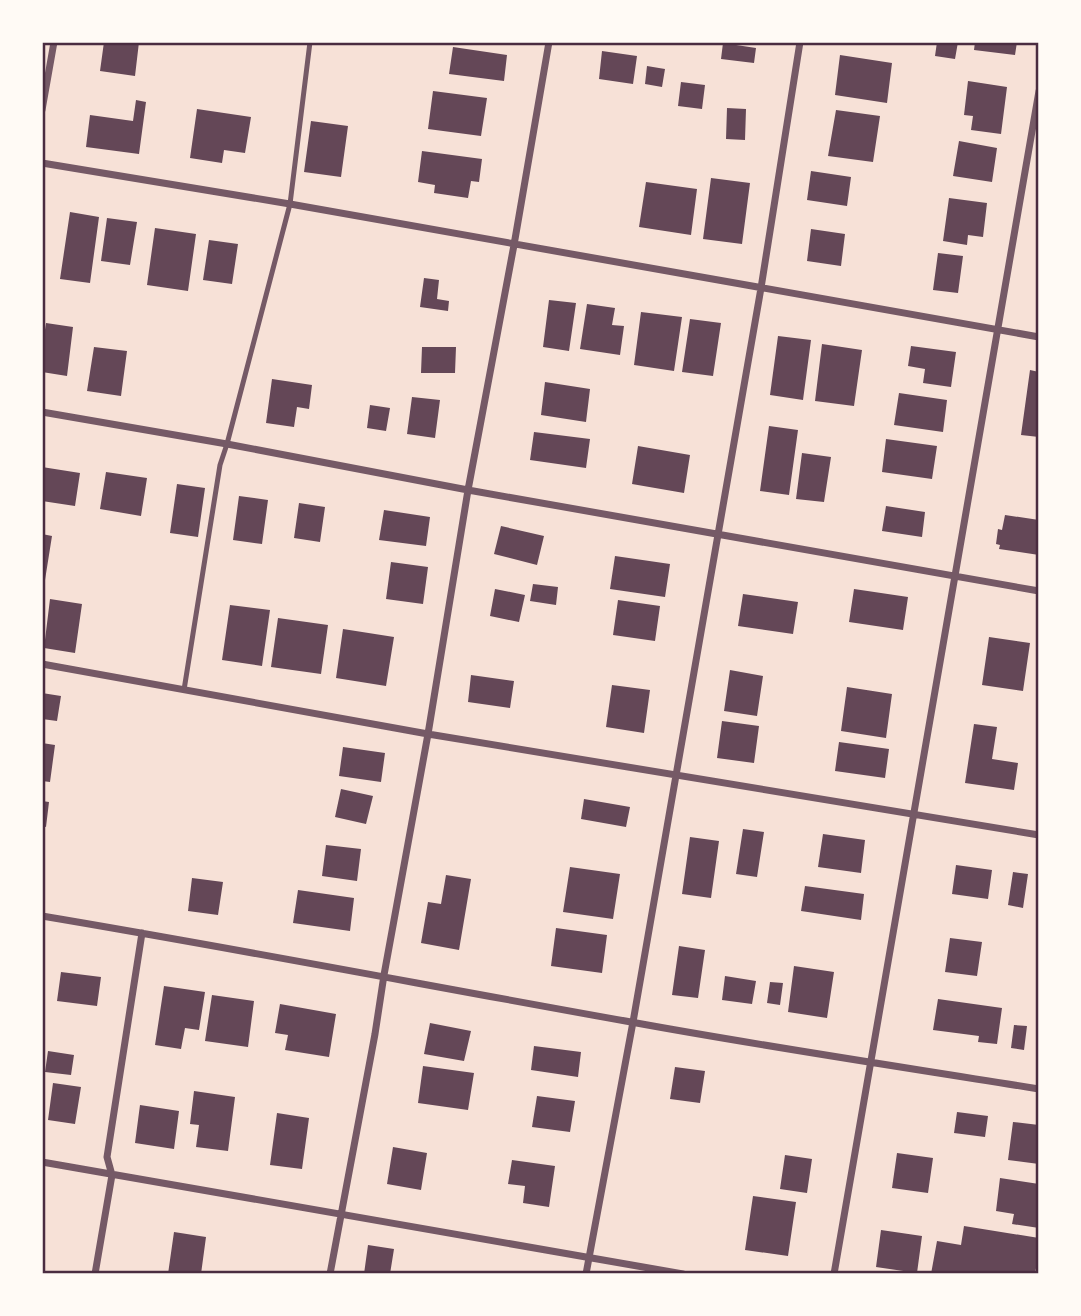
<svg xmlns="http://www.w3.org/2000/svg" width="1081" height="1316" font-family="'Alegreya Sans',sans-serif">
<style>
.building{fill:#644757}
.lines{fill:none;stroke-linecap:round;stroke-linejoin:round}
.service{stroke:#755966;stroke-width:5}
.minor{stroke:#755966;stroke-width:7}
.neatline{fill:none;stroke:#4a2c40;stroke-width:2.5}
</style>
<rect width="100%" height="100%" fill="#f7e1d7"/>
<path class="building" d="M 104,42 L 139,42 L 135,76 L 100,71 Z
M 937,42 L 958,42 L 955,59 L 935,56 Z
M 975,42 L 1017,42 L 1015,55 L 974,50 Z
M 723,43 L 756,48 L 754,63 L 721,59 Z
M 453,47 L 507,55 L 504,81 L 449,74 Z
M 602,51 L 637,56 L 633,84 L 599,79 Z
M 840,55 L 892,63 L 887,103 L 835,95 Z
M 647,66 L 665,69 L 662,87 L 645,84 Z
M 968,81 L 1007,87 L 1001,134 L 971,130 L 973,116 L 964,115 Z
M 681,82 L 705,85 L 702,109 L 678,106 Z
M 433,91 L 487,98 L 481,136 L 428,129 Z
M 136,100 L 146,102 L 139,154 L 86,147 L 90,115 L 133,121 Z
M 727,108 L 746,109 L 745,140 L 726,139 Z
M 197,109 L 251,117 L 245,153 L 224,150 L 222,163 L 190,158 Z
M 836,110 L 880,116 L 873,162 L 828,156 Z
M 311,121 L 348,126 L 341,177 L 304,172 Z
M 959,141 L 997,148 L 992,182 L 953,176 Z
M 422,151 L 482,159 L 479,182 L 471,181 L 468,198 L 434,193 L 435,185 L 418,182 Z
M 811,171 L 851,177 L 847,206 L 807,200 Z
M 711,178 L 750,183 L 742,244 L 703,239 Z
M 646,182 L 697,189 L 691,235 L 639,227 Z
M 949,198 L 987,203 L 983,237 L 968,235 L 967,245 L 943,241 Z
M 70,212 L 99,217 L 90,283 L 60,279 Z
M 107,218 L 137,222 L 130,265 L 101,261 Z
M 155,228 L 196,234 L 188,291 L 147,285 Z
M 811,229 L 845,234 L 841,266 L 807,261 Z
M 209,240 L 238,244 L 232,284 L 203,280 Z
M 938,253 L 963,256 L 958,293 L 933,290 Z
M 424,278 L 439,280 L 437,299 L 449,301 L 448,311 L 420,307 Z
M 549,300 L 576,303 L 569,351 L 543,347 Z
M 587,304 L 615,308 L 612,325 L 624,326 L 620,355 L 580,349 Z
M 641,312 L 682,317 L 674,371 L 634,365 Z
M 690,319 L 721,323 L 713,376 L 682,372 Z
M 46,323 L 73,327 L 67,376 L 42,372 L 42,350 Z
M 778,336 L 811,340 L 803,400 L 770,395 Z
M 822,344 L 862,350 L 854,406 L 815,401 Z
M 911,346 L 956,352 L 951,387 L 923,383 L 925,369 L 908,366 Z
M 94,347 L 127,351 L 121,396 L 87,391 Z
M 422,347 L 456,347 L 455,373 L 421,373 Z
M 1030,370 L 1039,372 L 1039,437 L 1021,435 Z
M 272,379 L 312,385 L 309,409 L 297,407 L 294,427 L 266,423 Z
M 545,382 L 590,389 L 586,422 L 541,415 Z
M 899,393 L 947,400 L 943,432 L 894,425 Z
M 412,397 L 440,400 L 435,438 L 407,434 Z
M 370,405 L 390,408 L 386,431 L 367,428 Z
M 769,426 L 798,430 L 789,495 L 760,491 Z
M 534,432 L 590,439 L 586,468 L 530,460 Z
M 886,439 L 937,446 L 932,479 L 882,472 Z
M 638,446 L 690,455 L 684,493 L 632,484 Z
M 802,453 L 831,457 L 824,502 L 796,499 Z
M 42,467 L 80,473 L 75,506 L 42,501 Z
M 106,472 L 147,478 L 141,516 L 100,509 Z
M 177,484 L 205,488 L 198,537 L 170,533 Z
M 239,496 L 268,500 L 262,544 L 233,540 Z
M 299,503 L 325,507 L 320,542 L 294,538 Z
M 886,506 L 925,512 L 922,537 L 882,531 Z
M 384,510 L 430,517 L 426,546 L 379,540 Z
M 1005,515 L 1039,520 L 1039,555 L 999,549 L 1000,545 L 996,544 L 998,529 L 1002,530 Z
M 501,526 L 544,536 L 537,565 L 494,554 Z
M 42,534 L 52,536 L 45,580 L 42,579 Z
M 615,556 L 670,564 L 665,597 L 610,589 Z
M 391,562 L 428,567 L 423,604 L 386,599 Z
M 533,584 L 558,587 L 556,605 L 530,601 Z
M 495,589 L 525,595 L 519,622 L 490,616 Z
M 854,589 L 908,597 L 903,630 L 849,622 Z
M 743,594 L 798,602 L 793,634 L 738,626 Z
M 50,599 L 82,604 L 75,653 L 44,648 Z
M 618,600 L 660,606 L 655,641 L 613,635 Z
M 230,605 L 270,610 L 262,666 L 222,660 Z
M 278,618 L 328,625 L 321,674 L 271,667 Z
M 343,629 L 394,637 L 386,686 L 336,678 Z
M 989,637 L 1030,643 L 1023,691 L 982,685 Z
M 730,670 L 763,676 L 757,716 L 724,711 Z
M 471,675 L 514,681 L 510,708 L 468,702 Z
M 612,685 L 650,690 L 644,733 L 606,727 Z
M 847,687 L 892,694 L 886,738 L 841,731 Z
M 42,693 L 61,696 L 57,721 L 42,719 Z
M 722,721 L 759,726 L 754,763 L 717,758 Z
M 974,724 L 997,727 L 992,759 L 1018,763 L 1014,790 L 965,783 Z
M 839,742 L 889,749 L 885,778 L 835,771 Z
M 42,743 L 55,745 L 50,782 L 42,781 Z
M 343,747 L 385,753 L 381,782 L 339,776 Z
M 341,789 L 373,796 L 366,824 L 335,817 Z
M 584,799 L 630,807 L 626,827 L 581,819 Z
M 42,801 L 49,802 L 46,827 L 42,826 Z
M 743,829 L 764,832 L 757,877 L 736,874 Z
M 823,834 L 865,840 L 861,873 L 818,867 Z
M 690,837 L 719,841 L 711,898 L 682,894 Z
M 326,845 L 361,849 L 357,881 L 322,876 Z
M 956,865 L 992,870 L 988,899 L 952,894 Z
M 570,867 L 620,874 L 613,919 L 563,912 Z
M 1013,872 L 1028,874 L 1023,908 L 1008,905 Z
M 446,875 L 471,879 L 459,950 L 421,943 L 428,902 L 441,904 Z
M 192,878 L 223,882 L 218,915 L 188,911 Z
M 805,886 L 864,894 L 861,920 L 801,911 Z
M 298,890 L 354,898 L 350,931 L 293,923 Z
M 556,928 L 607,935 L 602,973 L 551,966 Z
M 950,938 L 982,942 L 977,976 L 945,972 Z
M 679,946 L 705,950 L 698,998 L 672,995 Z
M 794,966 L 834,972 L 827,1018 L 788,1012 Z
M 61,972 L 101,977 L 97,1006 L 57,1001 Z
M 725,976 L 756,981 L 752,1004 L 722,1000 Z
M 770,982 L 783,983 L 780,1005 L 767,1003 Z
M 164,986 L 205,992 L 199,1030 L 185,1028 L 181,1049 L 155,1045 Z
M 212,995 L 254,1001 L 248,1047 L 205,1041 Z
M 938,999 L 1002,1008 L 997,1044 L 978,1042 L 979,1036 L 933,1030 Z
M 280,1004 L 336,1014 L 329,1057 L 285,1050 L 288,1035 L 275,1033 Z
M 430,1023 L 471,1031 L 464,1061 L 424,1054 Z
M 1014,1025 L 1027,1026 L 1024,1050 L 1011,1048 Z
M 534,1046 L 581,1052 L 578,1077 L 531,1070 Z
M 48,1051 L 74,1055 L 71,1075 L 45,1072 Z
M 423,1066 L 474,1073 L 468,1110 L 418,1103 Z
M 675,1067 L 705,1071 L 700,1103 L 670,1099 Z
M 53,1083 L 81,1087 L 75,1124 L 48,1120 Z
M 194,1091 L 235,1097 L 228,1151 L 196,1147 L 199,1125 L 190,1124 Z
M 537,1096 L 575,1101 L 570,1132 L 532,1127 Z
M 140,1105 L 179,1111 L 174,1149 L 135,1143 Z
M 957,1112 L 988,1116 L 985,1137 L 954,1133 Z
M 277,1113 L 309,1118 L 302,1169 L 270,1165 Z
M 1013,1122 L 1039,1125 L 1039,1164 L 1008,1160 Z
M 393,1147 L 427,1153 L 421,1190 L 387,1184 Z
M 897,1153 L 933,1158 L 928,1193 L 892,1188 Z
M 785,1155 L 812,1159 L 807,1193 L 780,1189 Z
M 512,1160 L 555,1166 L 549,1207 L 523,1203 L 525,1186 L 508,1184 Z
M 1000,1178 L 1039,1184 L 1039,1228 L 1012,1224 L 1014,1214 L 996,1211 Z
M 753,1196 L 796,1202 L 788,1256 L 745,1250 Z
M 964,1226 L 1039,1238 L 1039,1251 L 1035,1274 L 931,1274 L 937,1241 L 961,1245 Z
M 881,1230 L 922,1236 L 917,1273 L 876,1267 Z
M 174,1232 L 206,1237 L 201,1274 L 168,1274 Z
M 368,1245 L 394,1249 L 390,1274 L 364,1274 Z"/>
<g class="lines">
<path class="service" d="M 184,690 L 220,465 L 227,444 L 290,204 L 310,42"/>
<path class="minor" d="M 42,110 L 54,42
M 42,163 L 290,204 L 1039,337
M 42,412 L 227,444 L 468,490 L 1039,591
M 42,664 L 428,734 L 1039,835
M 42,916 C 239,949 435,987 631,1022 C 767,1047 903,1067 1039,1089
M 42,1162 L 683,1274
M 95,1274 L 112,1175 L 107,1157 L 142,933
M 330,1274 L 375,1034 L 384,975 L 428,734 L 468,490 L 514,245 L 549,42
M 586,1274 L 633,1022 L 761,288 L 800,42
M 834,1274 L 1039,91"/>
</g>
<rect width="1081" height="1316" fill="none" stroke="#fffaf5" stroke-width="88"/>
<rect x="44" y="44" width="993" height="1228" class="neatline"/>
</svg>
